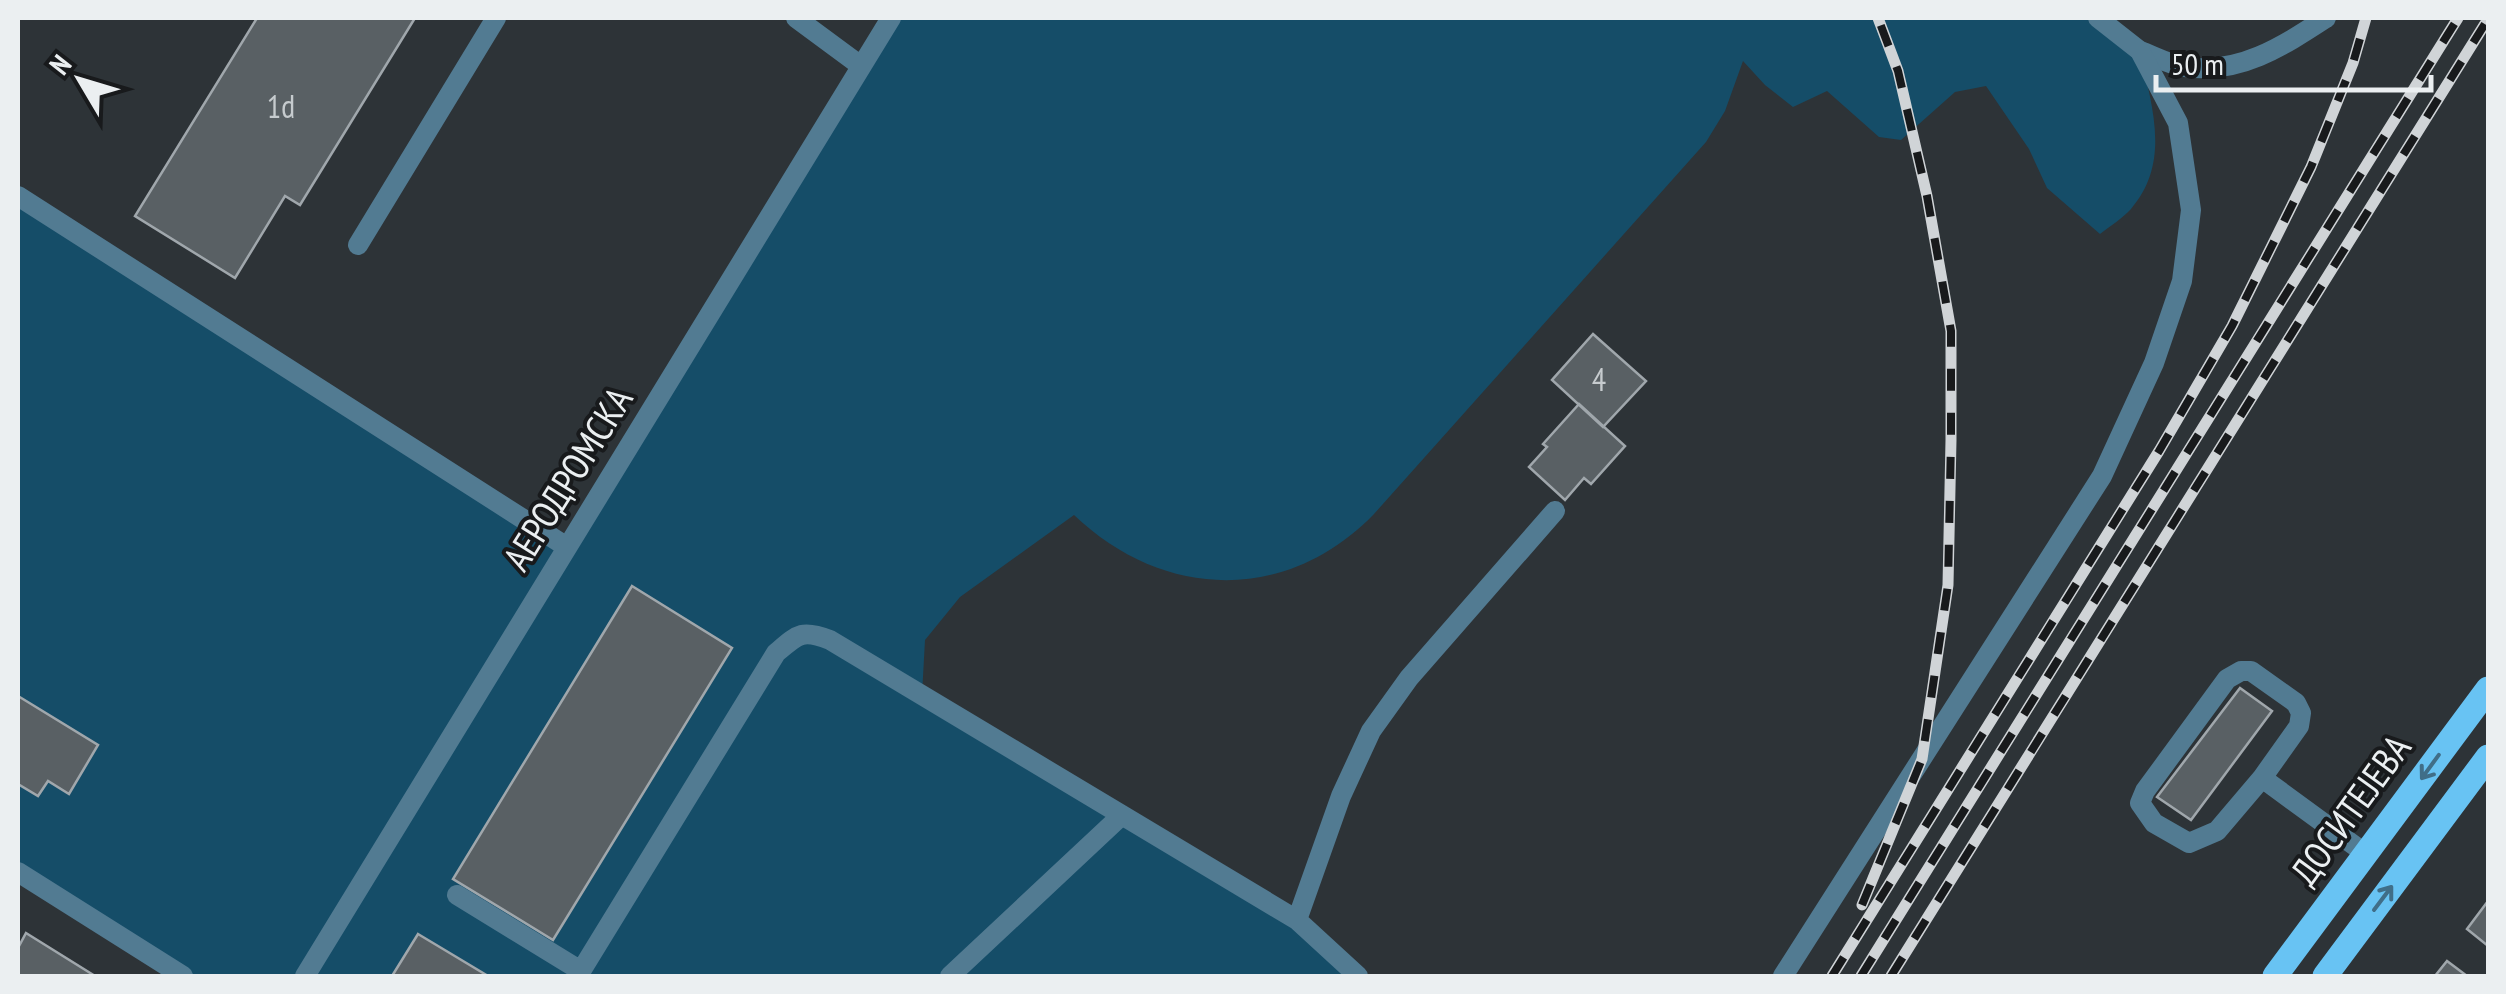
<svg xmlns="http://www.w3.org/2000/svg" width="2506" height="994" font-family="'PT Sans Narrow',sans-serif">
<style>
.green{fill:#154d68}
.building{fill:#596064;stroke:#a0a7ac;stroke-width:2.5}
.lines{fill:none;stroke-linecap:round;stroke-linejoin:round}
.service{stroke:#527b92;stroke-width:20}
.minor{stroke:#527b92;stroke-width:20}
.primary{stroke:#68c3f3;stroke-width:25}
.rail-casing{stroke:#d0d4d7;stroke-width:11}
.rail{stroke:#181a1c;stroke-width:8;stroke-dasharray:22;stroke-linecap:butt}
.oneway{stroke:#406e88}
.labels{text-anchor:middle;stroke-width:8;stroke-linejoin:round;paint-order:stroke}
.number-label{font-size:32px;fill:#c6cbce}
.street-label{font-size:38px;fill:#ebeff1;stroke:#181a1c}
</style>
<rect width="100%" height="100%" fill="#2d3337"/>
<path class="green" d="M 891,18 L 2098,18 L 2140,51 C 2151,105 2172,161 2131,209 C 2123,218 2110,226 2100,234 L 2047,188 L 2029,149 L 1986,86 L 1955,92 L 1901,140 L 1879,137 L 1827,91 L 1793,107 L 1765,85 L 1743,61 L 1725,111 L 1706,142 L 1374,514 C 1287,604 1163,600 1074,515 L 960,597 L 925,640 L 922,695 L 1297,920 L 1358,976 L 183,976 L 18,872 L 18,196 L 567,547 Z"/>
<path class="building" d="M 257,18 L 415,18 L 300,205 L 285,196 L 235,278 L 135,216 Z
M 1593,334 L 1646,381 L 1603,427 L 1552,380 Z
M 1579,404 L 1625,446 L 1591,484 L 1584,478 L 1565,500 L 1529,467 L 1547,447 L 1543,444 Z
M 632,586 L 732,648 L 553,940 L 453,879 Z
M 2240,688 L 2272,711 L 2191,820 L 2157,797 Z
M 18,696 L 98,745 L 69,794 L 48,781 L 38,796 L 18,784 Z
M 2488,901 L 2488,946 L 2467,929 Z
M 26,933 L 95,976 L 18,976 L 18,948 Z
M 418,934 L 488,976 L 392,976 Z
M 2447,961 L 2467,976 L 2435,976 Z"/>
<g class="lines">
<path class="service" d="M 796,18 L 861,66
M 2140,51 C 2154,56 2170,65 2185,67 C 2239,75 2283,46 2326,18
M 18,196 L 567,547
M 358,245 L 496,18
M 2262,778 L 2299,726 L 2301,713 L 2296,703 L 2251,671 L 2241,671 L 2227,679 L 2145,791 L 2140,803 L 2154,823 L 2189,843 L 2217,831 L 2262,778 L 2366,854
M 18,872 L 183,976
M 457,895 L 581,971 L 776,653 C 798,634 802,629 830,640 L 1297,920 L 1358,976
M 1297,920 L 1341,796 L 1371,731 L 1409,678 L 1555,511
M 305,976 L 891,18
M 950,976 L 1122,815"/>
<path class="minor" d="M 1783,976 L 2102,476 L 2154,363 L 2182,281 L 2191,210 L 2178,123 L 2140,51 L 2098,18"/>
<path class="primary" d="M 2275,976 L 2488,689
M 2325,976 L 2488,757"/>
<defs>
<path id="rail" d="M 1862,905 L 1922,759 L 1948,585 L 1951,440 L 1951,331 L 1927,196 L 1898,71 L 1878,18
M 1832,976 L 2159,451 L 2232,326 L 2311,167 L 2353,63 L 2366,18
M 1861,976 L 2458,18
M 1891,976 L 2488,19"/>
</defs>
<use href="#rail" class="rail-casing"/>
<use href="#rail" class="rail"/>
</g>
<defs><path id="oneway-shaft" d="M-6 0H5M1.5-3L5.5 0L1.5 3" fill="none" stroke-width="1.6" stroke-linecap="round" stroke-linejoin="round" transform="scale(2.5)"/></defs>
<g class="oneway">
<use href="#oneway-shaft" transform="translate(2430 767) rotate(126)"/>
<use href="#oneway-shaft" transform="translate(2383 898) rotate(-53)"/>
</g>
<g class="labels">
<g class="number-label">
<text x="281" y="118">1d</text>
<text x="1599" y="391">4</text>
</g>
<g class="street-label">
<text transform="translate(568 479) rotate(-58)" y="13">АЕРОДРОМСКА</text>
<text transform="translate(2351 810) rotate(-54)" y="13">ДОСИТЕЈЕВА</text>
</g>
</g>
<rect width="2506" height="994" fill="none" stroke="#ebeff1" stroke-width="40"/>
<g transform="translate(80 80) rotate(308)" stroke="#181a1c" stroke-width="8" paint-order="stroke">
<path d="M0-8L18 38L0 25L-18 38Z" fill="#ebeff1"/>
<text y="-15" font-size="28" font-weight="bold" text-anchor="middle" fill="#ebeff1">N</text>
</g>
<path d="M2156 75v15h275v-15" fill="none" stroke="#ebeff1" stroke-width="5"/>
<text x="2171" y="75" font-size="30" fill="#ebeff1" stroke="#181a1c" stroke-width="8" paint-order="stroke">50 m</text>
</svg>
